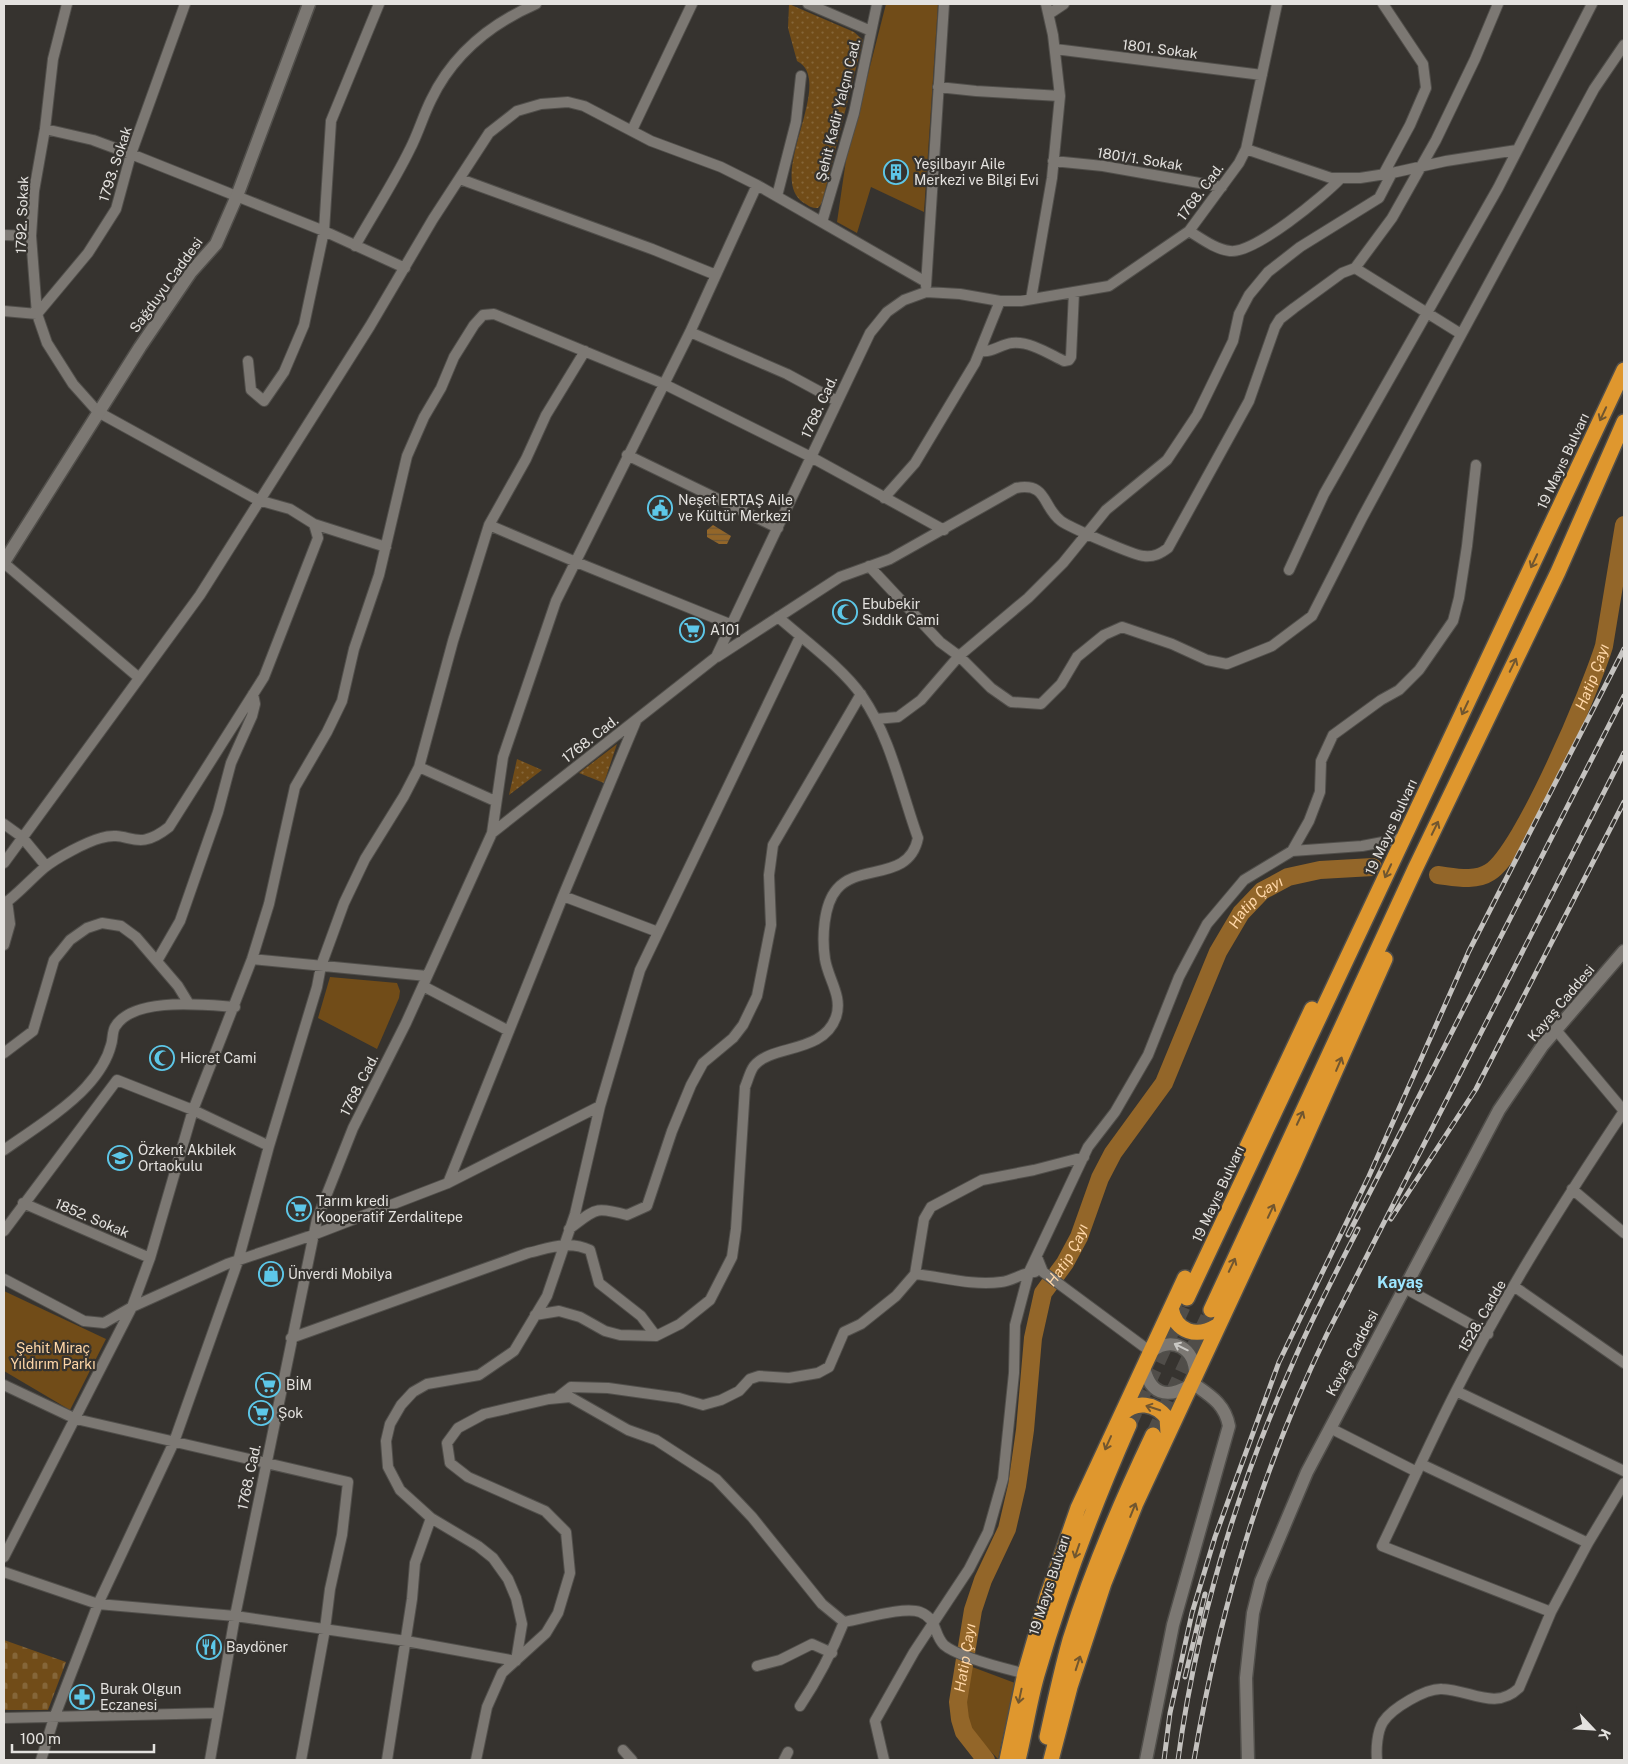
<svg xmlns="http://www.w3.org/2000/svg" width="1628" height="1764" font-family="'Public Sans',sans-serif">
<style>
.grass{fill:url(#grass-dots)}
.cemetery{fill:url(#cemetery-stones)}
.green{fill:#714c18}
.water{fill:url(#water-rules)}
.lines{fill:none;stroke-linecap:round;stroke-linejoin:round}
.river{stroke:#936629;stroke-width:18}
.highway-tunnel{stroke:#504d49;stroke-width:15;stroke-dasharray:15 8;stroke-linecap:butt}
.street-casing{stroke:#514f4b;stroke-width:12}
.secondary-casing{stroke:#514f4b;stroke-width:15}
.highway-casing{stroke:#514f4b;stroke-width:18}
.street{stroke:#7c7873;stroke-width:10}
.secondary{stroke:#7c7873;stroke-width:12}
.highway{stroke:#df972e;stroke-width:15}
.rail-casing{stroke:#c4c2bf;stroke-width:5}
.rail{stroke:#36332f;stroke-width:3;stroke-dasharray:9;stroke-linecap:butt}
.oneway{stroke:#71562f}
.oneway2{stroke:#cac8c4}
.labels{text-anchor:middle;stroke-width:4.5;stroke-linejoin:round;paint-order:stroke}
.street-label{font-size:14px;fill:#e4e2df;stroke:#36332f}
.poi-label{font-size:14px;fill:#e4e2df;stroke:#36332f;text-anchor:start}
.park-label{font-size:14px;fill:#ffd7a8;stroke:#36332f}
.water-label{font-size:15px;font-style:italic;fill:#ffd7a8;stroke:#36332f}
.quarter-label{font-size:16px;font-weight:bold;fill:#9de6ff;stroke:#36332f}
</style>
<defs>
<pattern id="grass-dots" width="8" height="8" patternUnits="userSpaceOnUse" patternTransform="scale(1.25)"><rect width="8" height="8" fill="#714c18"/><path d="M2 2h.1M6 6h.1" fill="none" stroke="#856639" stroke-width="1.8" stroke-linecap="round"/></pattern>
<pattern id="cemetery-stones" width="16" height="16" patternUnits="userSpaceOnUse" patternTransform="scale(1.25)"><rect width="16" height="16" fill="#714c18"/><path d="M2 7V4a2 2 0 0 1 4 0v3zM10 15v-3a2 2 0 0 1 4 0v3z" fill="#856639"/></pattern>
<pattern id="water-rules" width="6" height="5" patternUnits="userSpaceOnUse" patternTransform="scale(1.25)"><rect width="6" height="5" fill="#936629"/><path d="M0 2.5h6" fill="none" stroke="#6f5735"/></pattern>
</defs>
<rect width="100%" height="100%" fill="#36332f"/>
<path class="grass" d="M 789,4 L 854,32 L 863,40 L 822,203 L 818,208 C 811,208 809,206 804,203 C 764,178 837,81 797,61 L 788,28 Z
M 617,744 L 604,783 L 579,773 Z
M 517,759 L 542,770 L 509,795 Z"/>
<path class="cemetery" d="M 4,1640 L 66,1662 L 48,1710 L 4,1710 Z"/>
<path class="green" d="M 886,4 L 938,4 L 924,212 L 871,187 L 857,233 L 837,222 L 846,160 Z
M 330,977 L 397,983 L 400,991 L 399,998 L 377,1049 L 318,1018 Z
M 4,1291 L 106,1339 L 70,1410 L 4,1371 Z
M 967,1665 L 1015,1683 L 998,1759 L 968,1728 L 962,1704 Z"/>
<path class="water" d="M 713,525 L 731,536 L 727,544 L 719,544 L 707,537 L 707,530 Z"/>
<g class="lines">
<g class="river">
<path id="s1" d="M 1438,875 C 1455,877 1475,882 1490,872 C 1523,851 1591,688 1604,646 L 1624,525"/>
<path id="s2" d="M 986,1760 L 964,1732 L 960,1719 L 958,1702 L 973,1610 L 983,1580 L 1007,1529 L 1017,1486 L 1025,1430 L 1033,1338 L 1043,1293 L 1065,1263 L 1079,1237 L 1100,1178 L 1113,1153 L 1164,1083 L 1218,952 L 1241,913 L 1262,891 L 1288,877 L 1320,870 L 1373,867"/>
</g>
<path class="highway-tunnel" d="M 1129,1425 L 1187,1298
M 1153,1435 L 1211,1310"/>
<defs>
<path id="street" d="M 808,4 L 871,31
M 1049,14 L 1064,4
M 1055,49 L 1262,75
M 938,87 L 976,91 L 1060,96
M 45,129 L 93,140 L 131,154 L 324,231 L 405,268
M 632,130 L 692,4
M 1246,149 L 1331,178 L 1360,178 L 1392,173 L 1446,161 L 1517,150
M 1053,161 L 1103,166 L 1222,187
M 1383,175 L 1410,125 L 1426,88 L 1423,64 L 1383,4
M 460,179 L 652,249 L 716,275
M 777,196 L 796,122 L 801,76
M 822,222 L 854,113 L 877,4
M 1189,231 C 1202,239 1215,249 1230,251 C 1254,254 1324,196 1341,178
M 4,235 L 31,236
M 355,246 C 373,214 394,182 410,149 C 418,134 423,116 431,100 C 453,54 490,24 536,4
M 1355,268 L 1461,334
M 926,286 L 944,4
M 1031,299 L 1052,178 L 1060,96 L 1053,35 L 1046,4
M 4,311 L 37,314 L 88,253 L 116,209 L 131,154 L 185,4
M 690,332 L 787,374 L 837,401
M 981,351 C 992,353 1001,344 1012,343 C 1030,341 1049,354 1064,361 L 1069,360 L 1071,357 L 1074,292
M 248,361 L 251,390 L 264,401 L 284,372 L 304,325 L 324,231 L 331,121 L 379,4
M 627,455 L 778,528
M 884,498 L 915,463 L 975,363 L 1000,301
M 314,524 L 386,547
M 489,525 L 576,562 L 732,625
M 4,563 L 138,677
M 869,566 L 940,642 L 959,656 L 991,688 L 1011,702 L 1041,704 L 1061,684 L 1077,657 L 1104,635 L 1122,627 L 1172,644 L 1207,660 L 1227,664 L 1272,646 L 1312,616 L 1362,518 L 1594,89 L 1624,45
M 1289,570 L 1324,494 L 1498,188 L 1592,4
M 717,657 L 840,577 L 890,559 L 1016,488 C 1048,482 1042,507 1061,521 C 1069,527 1135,556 1144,556 C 1154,557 1160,554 1168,548 L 1249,401 L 1275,327 L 1280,319 L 1294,308 L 1342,273 L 1355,268 L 1392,218 L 1436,140 L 1475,59 L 1498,4
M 876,719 L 898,717 L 921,700 L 959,656 L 1028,598 L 1063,563 L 1106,510 L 1167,460 L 1197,415 L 1233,341 L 1239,314 L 1249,295 L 1268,272 L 1300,247 L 1379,198 L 1392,173
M 419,767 L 495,801
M 4,824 L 22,837 L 46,866
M 492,833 L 503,757 L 556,601 L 690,332 L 757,185
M 1292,851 L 1309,821 L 1320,792 L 1321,761 L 1333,735 L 1381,700 L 1399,690 L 1419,670 L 1453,621 L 1459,598 L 1467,546 L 1476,465
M 4,863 L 200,595 L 370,326 L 433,219 L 489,133 L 517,111 L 541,104 L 568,102 L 584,106 L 651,141 L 721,167 L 757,185 L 926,282
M 563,896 L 658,932
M 4,904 C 18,894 30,880 44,868 C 56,858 86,842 101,838 C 130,829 135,854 169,827 L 264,677 L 318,538 L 314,524 L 290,509 L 258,500 L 98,412 L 73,384 L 47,343 L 37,314 L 31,236 L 34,191 L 45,129 L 53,59 L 67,4
M 4,945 L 10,924 L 7,901
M 252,959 L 427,976
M 157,961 L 180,921 L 218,812 L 231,763 L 252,716 L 255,704 L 253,694
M 423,986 L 509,1031
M 1556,1030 L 1624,1111
M 4,1053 L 33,1031 L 54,960 L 70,940 L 87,928 L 102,923 L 121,926 L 136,937 L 178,986 L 189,1004
M 4,1150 C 28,1133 66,1109 86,1087 C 97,1075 107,1061 111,1045 C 113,1040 112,1032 115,1027 C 133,996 205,1005 235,1007
M 448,1183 L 563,896 L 636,721
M 1572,1189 L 1624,1233
M 23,1203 L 150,1258
M 569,1229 C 596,1209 594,1206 627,1215 L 647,1206 L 672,1131 L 691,1085 L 703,1063 L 733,1038 L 743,1025 L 757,996 L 771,925 L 769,875 L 773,845 L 861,694
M 4,1231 L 117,1080 L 193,1110 L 269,1146
M 1037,1257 L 1043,1272 L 1151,1352
M 915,1274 C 943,1277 972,1286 1001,1282 C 1013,1281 1023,1272 1035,1272
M 4,1279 L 84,1321 L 104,1323 L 132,1307 L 227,1264 L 313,1235 L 448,1183 L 600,1106 L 640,970 L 800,637
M 1403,1287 L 1488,1334
M 1515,1287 L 1624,1363
M 535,1315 L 559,1311 L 580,1317 L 605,1331 L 620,1335 L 656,1336 L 680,1324 L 710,1300 L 732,1257 L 736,1229 L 745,1087 C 748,1080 750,1071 754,1066 C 772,1044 823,1054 836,1017 C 843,996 828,979 825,959 C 822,939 823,905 837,889 C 859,863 909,882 918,838 C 901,791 891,738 862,696 C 844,669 803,639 778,617
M 291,1338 L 528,1253 C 550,1248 568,1240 590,1250 L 599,1283 L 641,1316 L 656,1336
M 4,1385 L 76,1419 L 348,1482 L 342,1535 L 330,1589 L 325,1629 L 301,1760
M 1456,1391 L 1624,1471
M 557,1398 L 571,1387 L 608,1388 L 679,1398 L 703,1405 L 721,1400 L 739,1391 L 750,1379 L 759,1376 L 789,1378 L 818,1373 L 829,1367 L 844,1332 L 861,1324 L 896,1296 L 915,1274 L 924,1219 L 931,1207 L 982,1180 L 1034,1170 L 1084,1157
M 1330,1428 L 1417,1472
M 1421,1464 L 1588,1543
M 4,1557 L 132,1307 L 150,1258 L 193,1110 L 252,959 L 269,904 L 295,787 L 327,732 L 342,701 L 354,649 L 379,575 L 407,456 L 424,417 L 441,388 L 454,357 L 474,325 L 483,315 L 494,314 L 664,384 L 811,457 L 944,530
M 4,1572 L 98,1604 L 235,1616 L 406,1641 L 516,1661 L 522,1624 L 516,1598 L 508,1579 L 493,1558 L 478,1546 L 431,1518 L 400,1490 L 388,1467 L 386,1441 L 390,1424 L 401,1405 L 413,1392 L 427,1384 L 479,1375 L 514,1351 L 547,1296 L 575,1214 L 600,1106
M 1551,1612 L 1382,1546 C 1407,1494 1430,1442 1456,1391 C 1505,1294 1564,1201 1624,1111
M 757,1666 L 780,1660 L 812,1644 L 832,1653
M 800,1706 C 818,1679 832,1652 844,1622
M 4,1718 L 218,1713
M 623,1750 L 632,1760
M 41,1760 L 54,1718 L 98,1604 L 174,1442 L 238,1261 L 269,1146 L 317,987 L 321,966 L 344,903 L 365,859 L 404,796 L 419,767 L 453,641 L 489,525 L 526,459 L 546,415 L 585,351
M 210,1760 L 235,1616 L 317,1219 L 353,1128 L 406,1023 L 492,833 L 716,657 L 870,333 L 887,312 L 904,300 L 926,292 L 960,294 L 1000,301 L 1021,301 L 1109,286 L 1189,231 L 1239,163 L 1246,149 L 1277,4
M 387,1760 L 412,1599 L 415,1563 L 431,1518
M 476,1760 L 487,1707 L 502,1673 L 546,1633 L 558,1613 L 570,1573 L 566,1532 L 545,1511 L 468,1477 L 450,1463 L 447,1443 L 458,1428 L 484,1414 L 549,1399 L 570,1397 L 628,1430 L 656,1440 L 716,1479 L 752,1517 L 822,1604 L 844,1622 C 863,1619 904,1606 920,1612 C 938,1619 933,1634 944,1645 C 959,1658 1010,1670 1031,1675
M 784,1760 L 788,1752
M 884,1760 L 875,1721 L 914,1652 L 969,1569 L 988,1532 L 1003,1479 L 1014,1373 L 1015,1325 L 1029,1272 L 1088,1147 L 1115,1112 L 1148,1055 L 1179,977 L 1207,924 L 1244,880 L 1292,851 L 1362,846 L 1404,838
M 1377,1760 C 1376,1749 1377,1732 1383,1722 C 1392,1708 1426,1688 1442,1689 C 1471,1690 1495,1711 1519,1688 L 1551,1612 L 1588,1543 L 1624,1483"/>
<path id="secondary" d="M 4,562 L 140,347 L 191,272 L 216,244 L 237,196 L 309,4
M 1151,1352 C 1172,1335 1195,1348 1195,1374
M 1144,1367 C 1150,1394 1166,1399 1189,1386
M 1146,1760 L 1173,1625 L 1229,1426 C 1225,1403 1209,1395 1191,1382
M 1248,1760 L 1246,1678 L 1253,1613 L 1261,1581 L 1307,1472 L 1499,1110 L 1543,1045 L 1624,951"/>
<path id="highway" d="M 1246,1149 L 1312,1009
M 1187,1298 L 1624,370
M 1171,1308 C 1176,1333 1197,1338 1217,1326
M 1211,1310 L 1415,869 L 1558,572 L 1624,422
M 1122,1414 C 1136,1400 1155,1403 1167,1418 L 1168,1433
M 1047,1737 C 1054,1705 1061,1672 1070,1640 C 1092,1570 1121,1502 1153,1435
M 1007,1760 L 1025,1673 L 1047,1597 L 1078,1508 L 1185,1278
M 1018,1760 C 1025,1732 1029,1703 1037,1675 C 1062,1588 1093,1507 1129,1425
M 1051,1760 L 1070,1687 L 1104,1583 L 1136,1503 L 1292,1168 L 1385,959"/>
</defs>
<use href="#street" class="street-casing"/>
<use href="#secondary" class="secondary-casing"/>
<use href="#highway" class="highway-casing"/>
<use href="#street" class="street"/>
<use href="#secondary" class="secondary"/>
<use href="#highway" class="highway"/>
<defs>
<path id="rail" d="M 1391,1219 L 1476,1089 L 1624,802
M 1348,1235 L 1624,696
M 1185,1677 L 1205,1594
M 1164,1760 L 1170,1713 L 1192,1613 L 1215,1537 L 1279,1362 L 1369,1176 L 1469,951 L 1624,649
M 1178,1760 C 1196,1625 1237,1489 1292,1365 C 1312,1318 1335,1274 1358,1229
M 1194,1760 C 1219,1611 1261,1470 1327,1334 L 1624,753"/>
</defs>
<use href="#rail" class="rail-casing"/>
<use href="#rail" class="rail"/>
</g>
<defs><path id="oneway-shaft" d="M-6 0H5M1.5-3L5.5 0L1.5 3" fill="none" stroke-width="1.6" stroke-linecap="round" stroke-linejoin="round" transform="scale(1.25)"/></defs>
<g class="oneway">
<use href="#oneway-shaft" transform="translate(1603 414) rotate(115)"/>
<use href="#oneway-shaft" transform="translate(1534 561) rotate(115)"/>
<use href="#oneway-shaft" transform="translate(1513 665) rotate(-64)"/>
<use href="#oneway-shaft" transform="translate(1465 708) rotate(115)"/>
<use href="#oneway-shaft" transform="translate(1435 828) rotate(-64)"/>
<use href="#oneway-shaft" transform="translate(1388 871) rotate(115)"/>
<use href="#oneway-shaft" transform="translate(1339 1064) rotate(-67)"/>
<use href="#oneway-shaft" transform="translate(1300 1118) rotate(-65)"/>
<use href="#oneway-shaft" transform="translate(1271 1211) rotate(-65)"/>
<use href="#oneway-shaft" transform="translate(1232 1265) rotate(-65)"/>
<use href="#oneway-shaft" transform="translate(1153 1408) rotate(-162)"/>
<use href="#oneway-shaft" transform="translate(1108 1443) rotate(114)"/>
<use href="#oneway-shaft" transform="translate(1133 1510) rotate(-68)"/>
<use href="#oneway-shaft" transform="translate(1077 1551) rotate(109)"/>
<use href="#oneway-shaft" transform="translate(1078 1663) rotate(-72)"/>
<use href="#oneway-shaft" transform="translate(1020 1696) rotate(102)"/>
</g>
<use class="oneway2" href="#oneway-shaft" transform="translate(1181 1347) rotate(-154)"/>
<defs>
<symbol id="building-ring" viewBox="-11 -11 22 22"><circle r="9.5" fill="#36332f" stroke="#5dc7e8" stroke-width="1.5"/><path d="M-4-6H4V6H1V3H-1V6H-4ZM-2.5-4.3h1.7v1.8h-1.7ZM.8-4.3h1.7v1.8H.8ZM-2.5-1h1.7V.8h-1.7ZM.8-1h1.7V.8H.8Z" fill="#5dc7e8"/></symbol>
<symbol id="civic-ring" viewBox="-11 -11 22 22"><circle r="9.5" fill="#36332f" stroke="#5dc7e8" stroke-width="1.5"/><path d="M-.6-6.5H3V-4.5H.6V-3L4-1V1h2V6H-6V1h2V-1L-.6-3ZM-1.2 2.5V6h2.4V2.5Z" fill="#5dc7e8"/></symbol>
<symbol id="mosque-ring" viewBox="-11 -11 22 22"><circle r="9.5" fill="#36332f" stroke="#5dc7e8" stroke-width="1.5"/><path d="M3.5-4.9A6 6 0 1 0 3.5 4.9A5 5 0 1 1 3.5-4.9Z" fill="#5dc7e8"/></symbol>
<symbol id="supermarket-ring" viewBox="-11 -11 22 22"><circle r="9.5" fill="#36332f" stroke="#5dc7e8" stroke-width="1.5"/><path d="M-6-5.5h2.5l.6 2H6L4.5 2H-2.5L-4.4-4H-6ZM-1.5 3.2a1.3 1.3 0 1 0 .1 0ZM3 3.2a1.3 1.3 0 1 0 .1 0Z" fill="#5dc7e8"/></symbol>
<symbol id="school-ring" viewBox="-11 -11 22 22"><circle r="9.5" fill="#36332f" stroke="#5dc7e8" stroke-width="1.5"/><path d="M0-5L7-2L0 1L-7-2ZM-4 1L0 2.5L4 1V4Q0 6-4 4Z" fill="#5dc7e8"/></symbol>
<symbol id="shop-ring" viewBox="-11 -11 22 22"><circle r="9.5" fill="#36332f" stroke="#5dc7e8" stroke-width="1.5"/><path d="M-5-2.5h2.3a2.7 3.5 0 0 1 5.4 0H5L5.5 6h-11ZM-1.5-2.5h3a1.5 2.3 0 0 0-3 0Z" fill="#5dc7e8"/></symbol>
<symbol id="restaurant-ring" viewBox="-11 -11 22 22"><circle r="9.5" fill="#36332f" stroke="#5dc7e8" stroke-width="1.5"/><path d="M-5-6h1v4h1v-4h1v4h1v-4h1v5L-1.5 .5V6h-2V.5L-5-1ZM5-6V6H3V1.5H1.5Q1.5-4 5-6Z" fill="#5dc7e8"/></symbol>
<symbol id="pharmacy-ring" viewBox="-11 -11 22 22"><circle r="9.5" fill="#36332f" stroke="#5dc7e8" stroke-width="1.5"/><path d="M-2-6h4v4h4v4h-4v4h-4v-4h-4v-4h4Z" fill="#5dc7e8"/></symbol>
</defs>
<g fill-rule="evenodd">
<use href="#building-ring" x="882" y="158" width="28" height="28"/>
<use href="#civic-ring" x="646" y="494" width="28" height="28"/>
<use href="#mosque-ring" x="831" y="598" width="28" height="28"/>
<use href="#supermarket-ring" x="678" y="616" width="28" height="28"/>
<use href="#mosque-ring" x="148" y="1044" width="28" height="28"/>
<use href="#school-ring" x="106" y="1144" width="28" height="28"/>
<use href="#supermarket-ring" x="285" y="1195" width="28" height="28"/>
<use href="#shop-ring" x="257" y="1260" width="28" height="28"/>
<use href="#supermarket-ring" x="254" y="1371" width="28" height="28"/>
<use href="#supermarket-ring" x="247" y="1399" width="28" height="28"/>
<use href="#restaurant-ring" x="195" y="1633" width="28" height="28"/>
<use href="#pharmacy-ring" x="68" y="1683" width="28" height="28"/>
</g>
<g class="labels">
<g class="street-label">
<text transform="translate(1160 49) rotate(7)" y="5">1801. Sokak</text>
<text transform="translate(838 110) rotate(-76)" y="5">Şehit Kadir Yalçın Cad.</text>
<text transform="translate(1140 159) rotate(9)" y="5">1801/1. Sokak</text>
<text transform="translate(115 164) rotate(-72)" y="5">1793. Sokak</text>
<text transform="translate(1200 192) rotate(-53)" y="5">1768. Cad.</text>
<text transform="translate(22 215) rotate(-88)" y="5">1792. Sokak</text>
<text transform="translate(166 285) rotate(-54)" y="5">Sağduyu Caddesi</text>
<text transform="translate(819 407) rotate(-65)" y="5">1768. Cad.</text>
<text transform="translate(1563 461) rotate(-65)" y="5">19 Mayıs Bulvarı</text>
<text transform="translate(590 739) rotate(-38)" y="5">1768. Cad.</text>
<text transform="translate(1391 827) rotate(-65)" y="5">19 Mayıs Bulvarı</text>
<text transform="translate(1561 1003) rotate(-50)" y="5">Kayaş Caddesi</text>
<text transform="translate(359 1085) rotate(-63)" y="5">1768. Cad.</text>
<text transform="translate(1218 1194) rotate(-65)" y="5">19 Mayıs Bulvarı</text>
<text transform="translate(92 1218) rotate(23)" y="5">1852. Sokak</text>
<text transform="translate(1482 1316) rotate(-60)" y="5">1528. Cadde</text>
<text transform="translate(1352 1353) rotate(-62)" y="5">Kayaş Caddesi</text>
<text transform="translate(249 1477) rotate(-78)" y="5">1768. Cad.</text>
<text transform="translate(1049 1585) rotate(-72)" y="5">19 Mayıs Bulvarı</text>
</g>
<g class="poi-label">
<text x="914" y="169">Yeşilbayır Aile<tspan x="914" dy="16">Merkezi ve Bilgi Evi</tspan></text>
<text x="678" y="505">Neşet ERTAŞ Aile<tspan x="678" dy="16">ve Kültür Merkezi</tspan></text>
<text x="862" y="609">Ebubekir<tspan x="862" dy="16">Sıddık Cami</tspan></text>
<text x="710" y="635">A101</text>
<text x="180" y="1063">Hicret Cami</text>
<text x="138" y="1155">Özkent Akbilek<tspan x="138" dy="16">Ortaokulu</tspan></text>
<text x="316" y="1206">Tarım kredi<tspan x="316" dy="16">Kooperatif Zerdalitepe</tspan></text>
<text x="288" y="1279">Ünverdi Mobilya</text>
<text x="286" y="1390">BİM</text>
<text x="278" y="1418">Şok</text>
<text x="226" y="1652">Baydöner</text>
<text x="100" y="1694">Burak Olgun<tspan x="100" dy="16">Eczanesi</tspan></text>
</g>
<g class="park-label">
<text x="53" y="1353">Şehit Miraç<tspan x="53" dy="16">Yıldırım Parkı</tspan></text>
</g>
<g class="water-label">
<text dy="5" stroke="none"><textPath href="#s1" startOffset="275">Hatip Çayı</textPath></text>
<text dy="5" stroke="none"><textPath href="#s2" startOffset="936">Hatip Çayı</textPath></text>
<text dy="5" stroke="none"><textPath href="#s2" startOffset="532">Hatip Çayı</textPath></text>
<text dy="5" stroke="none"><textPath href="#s2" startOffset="111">Hatip Çayı</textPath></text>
</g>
<g class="quarter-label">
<text x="1400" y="1288">Kayaş</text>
</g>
</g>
<rect width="1628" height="1764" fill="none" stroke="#e4e2df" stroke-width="10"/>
<g transform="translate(1593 1729) rotate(115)" stroke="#36332f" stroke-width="4" paint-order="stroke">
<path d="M0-4L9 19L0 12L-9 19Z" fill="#e4e2df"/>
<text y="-8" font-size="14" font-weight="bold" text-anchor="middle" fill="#e4e2df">K</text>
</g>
<path d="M12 1744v8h142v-8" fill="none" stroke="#e4e2df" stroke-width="2.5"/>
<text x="20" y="1744" font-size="15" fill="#e4e2df" stroke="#36332f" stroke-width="4" paint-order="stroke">100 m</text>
</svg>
